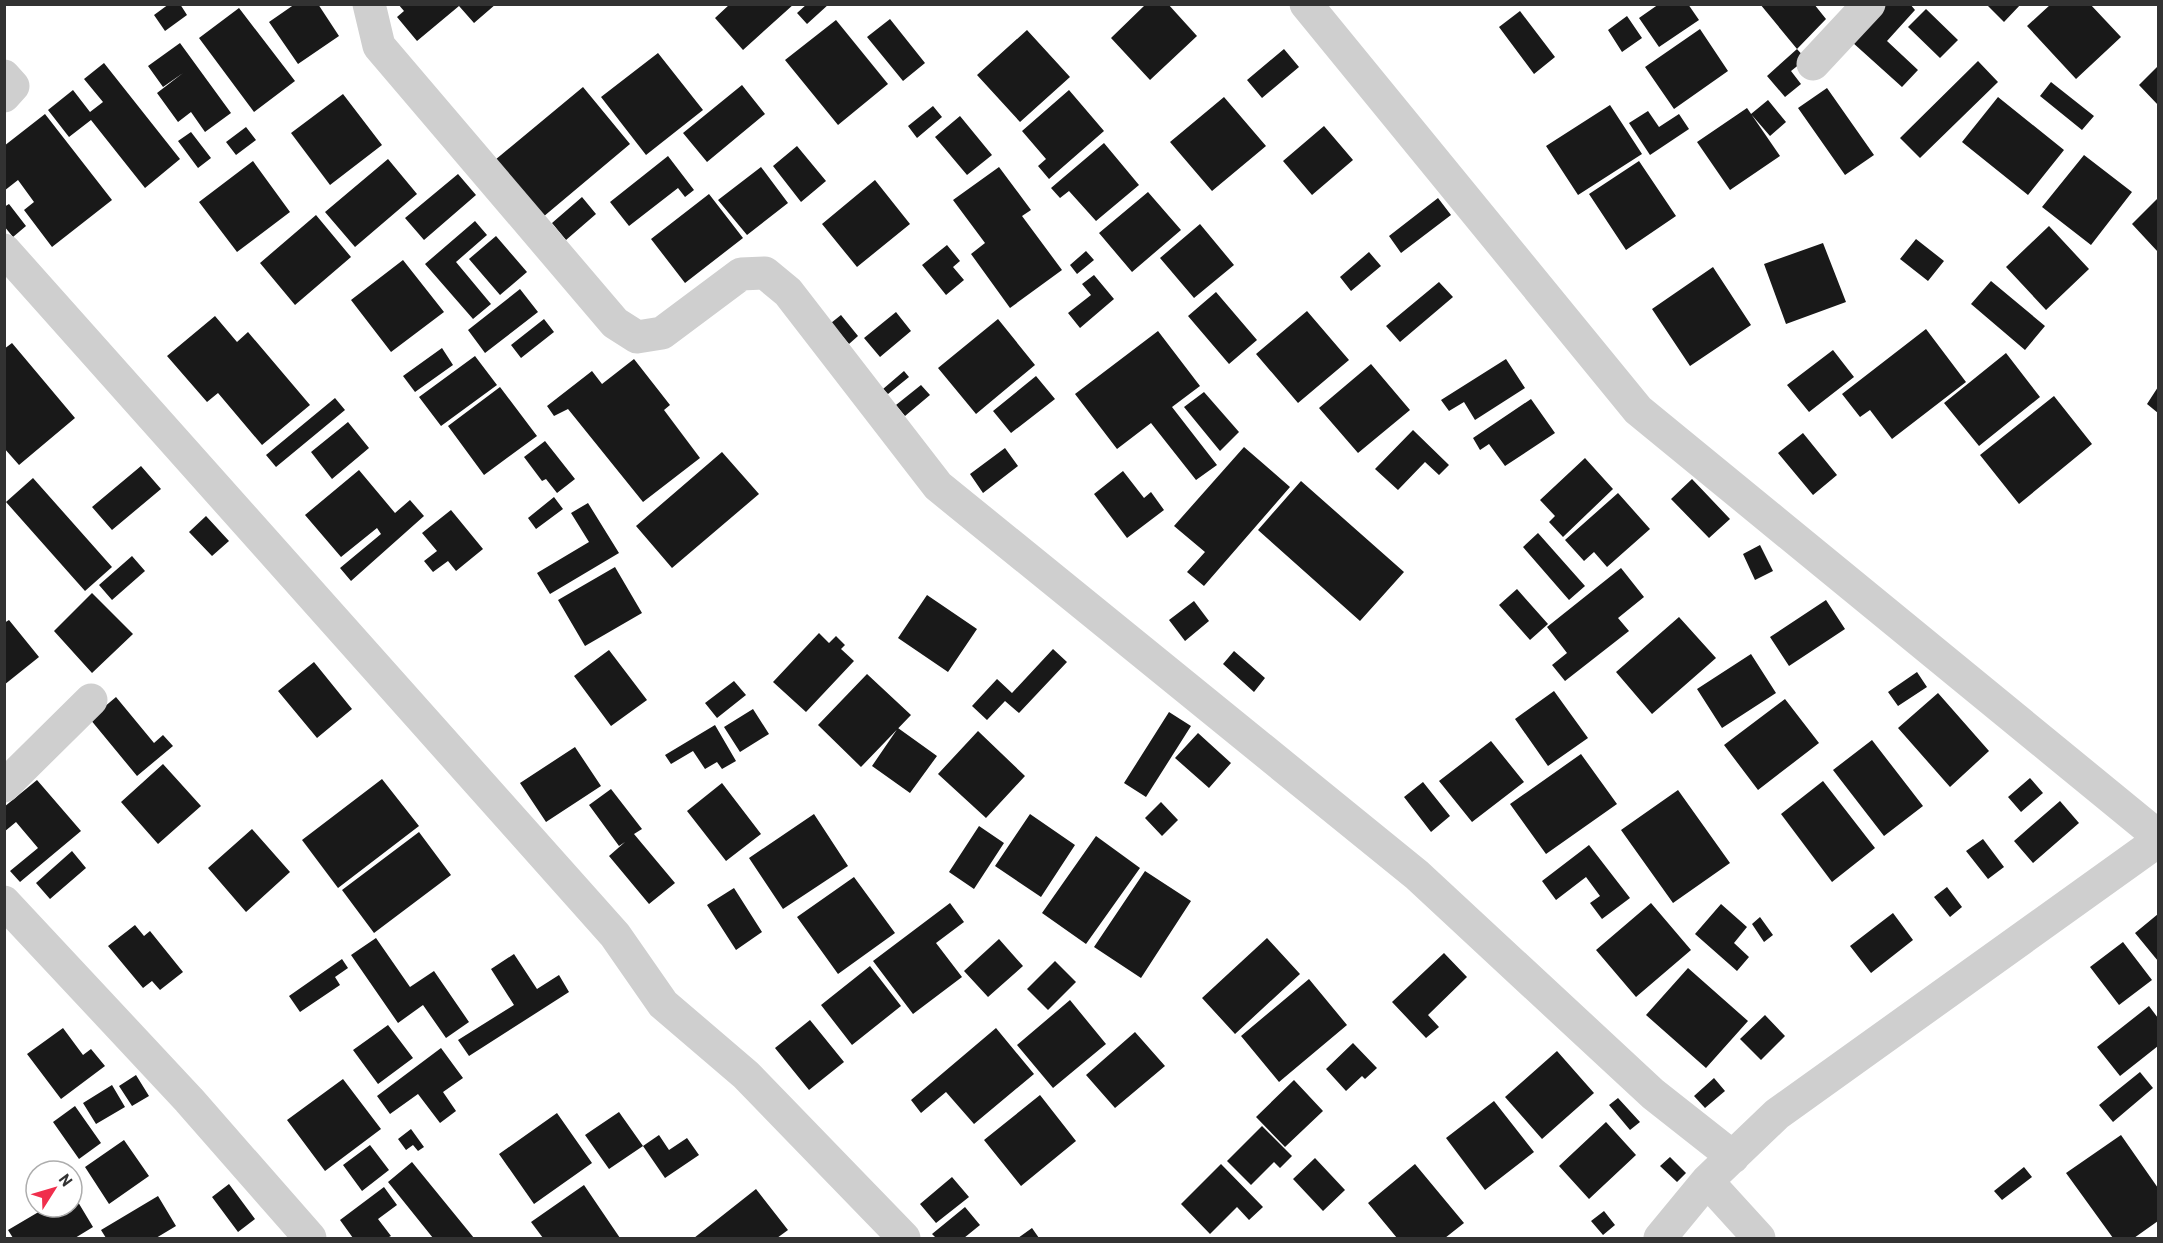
<svg xmlns="http://www.w3.org/2000/svg" width="2163" height="1243" font-family="Barlow,sans-serif">
<style>
.building{fill:#191919}
.lines{fill:none;stroke-linecap:round;stroke-linejoin:round}
.street{stroke:#cfcfcf;stroke-width:33}
</style>
<rect width="100%" height="100%" fill="#fff"/>
<path class="building" d="M 169,4 L 180,4 L 187,15 L 165,31 L 154,15 Z
M 295,4 L 318,4 L 339,36 L 298,64 L 269,22 Z
M 398,4 L 496,4 L 474,23 L 459,6 L 417,41 L 397,17 L 404,11 Z
M 730,4 L 794,4 L 743,50 L 715,18 Z
M 807,4 L 829,4 L 807,24 L 797,13 Z
M 1146,4 L 1168,4 L 1197,36 L 1150,80 L 1111,38 Z
M 1659,4 L 1688,4 L 1699,20 L 1659,47 L 1639,18 Z
M 1760,4 L 1814,4 L 1826,19 L 1797,49 Z
M 1886,4 L 1910,4 L 1915,10 L 1887,41 L 1918,70 L 1902,87 L 1852,42 Z
M 1986,4 L 2021,4 L 2004,22 Z
M 2051,4 L 2090,4 L 2121,37 L 2076,79 L 2027,26 Z
M 239,8 L 295,81 L 254,112 L 199,38 Z
M 1926,9 L 1958,40 L 1940,58 L 1908,27 Z
M 1520,11 L 1555,57 L 1534,74 L 1499,27 Z
M 1627,16 L 1642,38 L 1622,52 L 1608,30 Z
M 890,19 L 925,63 L 903,81 L 867,37 Z
M 836,20 L 888,84 L 838,125 L 785,60 Z
M 1700,29 L 1728,71 L 1674,109 L 1645,67 Z
M 1027,30 L 1070,77 L 1020,122 L 977,75 Z
M 180,43 L 231,113 L 205,132 L 191,112 L 178,122 L 157,93 L 183,73 L 163,87 L 148,66 Z
M 1284,49 L 1299,67 L 1262,98 L 1247,80 Z
M 1797,49 L 1806,59 L 1791,71 L 1801,84 L 1785,97 L 1767,76 Z
M 658,53 L 703,110 L 646,155 L 601,97 Z
M 1978,61 L 1998,82 L 1920,158 L 1900,138 Z
M 104,63 L 180,159 L 145,188 L 91,120 L 69,137 L 48,110 L 73,90 L 90,112 L 103,102 L 84,79 Z
M 2158,66 L 2158,105 L 2139,85 Z
M 2051,82 L 2094,116 L 2082,130 L 2040,96 Z
M 742,85 L 765,114 L 707,162 L 683,133 Z
M 583,87 L 630,144 L 543,217 L 495,160 Z
M 1827,88 L 1874,155 L 1845,175 L 1798,108 Z
M 1069,90 L 1104,131 L 1049,179 L 1038,166 L 1046,159 L 1022,131 Z
M 343,94 L 382,145 L 330,185 L 291,133 Z
M 1224,97 L 1266,146 L 1212,191 L 1170,142 Z
M 1998,97 L 2064,150 L 2028,195 L 1962,142 Z
M 1768,100 L 1786,122 L 1770,136 L 1751,114 Z
M 1610,105 L 1642,154 L 1578,195 L 1546,146 Z
M 933,106 L 942,117 L 917,138 L 908,126 Z
M 1747,108 L 1780,156 L 1730,190 L 1697,142 Z
M 1648,111 L 1659,127 L 1679,114 L 1689,129 L 1650,155 L 1629,123 Z
M 45,114 L 112,200 L 52,247 L 24,210 L 34,202 L 18,180 L 4,191 L 4,146 Z
M 960,116 L 992,155 L 967,175 L 935,137 Z
M 1324,126 L 1353,160 L 1312,195 L 1283,161 Z
M 246,127 L 256,140 L 236,155 L 226,142 Z
M 191,132 L 211,158 L 198,168 L 178,141 Z
M 1104,143 L 1139,185 L 1096,221 L 1069,191 L 1060,198 L 1051,188 Z
M 797,146 L 826,181 L 801,202 L 773,166 Z
M 2084,155 L 2132,192 L 2091,245 L 2042,207 Z
M 668,156 L 694,190 L 685,197 L 678,188 L 629,226 L 610,202 Z
M 388,159 L 417,194 L 355,247 L 325,212 Z
M 253,161 L 290,212 L 237,252 L 199,202 Z
M 1639,161 L 1676,216 L 1626,250 L 1589,194 Z
M 761,167 L 788,203 L 747,235 L 718,200 Z
M 999,167 L 1031,210 L 1022,216 L 1062,270 L 1010,308 L 971,254 L 985,243 L 953,200 Z
M 458,174 L 476,195 L 424,240 L 405,218 Z
M 875,180 L 910,224 L 857,267 L 822,224 Z
M 1148,192 L 1181,230 L 1132,272 L 1099,233 Z
M 709,194 L 743,238 L 685,283 L 651,239 Z
M 582,197 L 596,214 L 566,240 L 552,223 Z
M 1438,198 L 1451,215 L 1401,253 L 1389,236 Z
M 2158,198 L 2158,252 L 2132,224 Z
M 9,204 L 26,226 L 13,237 L 4,226 L 4,207 Z
M 316,215 L 351,257 L 295,305 L 260,263 Z
M 475,221 L 487,235 L 456,262 L 491,304 L 473,319 L 425,264 Z
M 1200,224 L 1234,265 L 1194,298 L 1160,258 Z
M 2049,226 L 2089,269 L 2046,310 L 2006,267 Z
M 496,236 L 527,272 L 500,295 L 469,259 Z
M 1916,239 L 1944,261 L 1928,281 L 1900,259 Z
M 1823,243 L 1846,302 L 1786,324 L 1764,264 Z
M 947,245 L 960,261 L 953,267 L 964,280 L 946,295 L 922,265 Z
M 1086,251 L 1094,260 L 1077,274 L 1070,265 Z
M 1369,252 L 1381,266 L 1351,291 L 1340,277 Z
M 403,260 L 444,312 L 391,352 L 351,300 Z
M 1713,267 L 1751,325 L 1690,366 L 1652,309 Z
M 1094,275 L 1114,299 L 1080,328 L 1068,313 L 1091,295 L 1082,284 Z
M 1991,281 L 2045,326 L 2025,350 L 1971,304 Z
M 1439,282 L 1453,297 L 1400,342 L 1386,326 Z
M 520,289 L 538,312 L 485,353 L 468,330 Z
M 1216,292 L 1257,340 L 1229,364 L 1188,316 Z
M 1307,311 L 1349,360 L 1298,403 L 1256,354 Z
M 896,312 L 911,331 L 880,357 L 864,338 Z
M 841,315 L 858,336 L 849,344 L 831,323 Z
M 215,316 L 237,342 L 248,332 L 310,405 L 262,445 L 218,393 L 207,402 L 167,356 Z
M 544,319 L 554,332 L 521,358 L 511,345 Z
M 998,319 L 1035,365 L 976,414 L 938,368 Z
M 1926,329 L 1966,382 L 1892,439 L 1870,410 L 1860,417 L 1842,394 Z
M 1158,331 L 1200,386 L 1172,407 L 1217,465 L 1196,480 L 1151,423 L 1117,449 L 1075,394 Z
M 12,343 L 75,418 L 19,465 L 4,448 L 4,349 Z
M 442,348 L 453,365 L 415,392 L 403,376 Z
M 1833,350 L 1854,377 L 1809,412 L 1787,385 Z
M 2006,353 L 2040,397 L 1979,446 L 1944,403 Z
M 475,356 L 497,385 L 441,426 L 419,397 Z
M 634,359 L 670,405 L 664,410 L 700,458 L 643,502 L 568,409 L 554,416 L 547,406 L 592,371 L 602,384 Z
M 1506,359 L 1525,388 L 1475,420 L 1464,402 L 1449,411 L 1441,400 Z
M 1371,364 L 1410,410 L 1358,453 L 1319,408 Z
M 904,371 L 909,377 L 888,394 L 883,389 Z
M 1036,376 L 1055,399 L 1011,433 L 993,411 Z
M 921,385 L 930,395 L 905,416 L 896,405 Z
M 500,387 L 537,436 L 484,475 L 448,426 Z
M 2158,387 L 2158,413 L 2147,404 Z
M 1204,392 L 1239,432 L 1220,451 L 1184,407 Z
M 2054,396 L 2092,444 L 2019,504 L 1980,455 Z
M 335,398 L 345,410 L 276,467 L 266,455 Z
M 1531,399 L 1555,433 L 1505,466 L 1489,444 L 1480,450 L 1473,438 Z
M 348,422 L 369,448 L 332,479 L 311,452 Z
M 1413,430 L 1449,465 L 1439,475 L 1425,462 L 1398,490 L 1375,469 Z
M 1803,433 L 1837,475 L 1813,495 L 1778,453 Z
M 545,441 L 575,479 L 557,493 L 546,479 L 542,481 L 524,457 Z
M 1244,447 L 1290,487 L 1204,586 L 1187,572 L 1205,552 L 1174,526 Z
M 1005,448 L 1018,466 L 983,493 L 970,474 Z
M 722,452 L 759,494 L 672,568 L 636,526 Z
M 1585,458 L 1613,489 L 1563,537 L 1549,522 L 1555,516 L 1540,500 Z
M 141,466 L 161,489 L 112,530 L 92,507 Z
M 359,470 L 395,513 L 410,500 L 424,516 L 351,581 L 340,568 L 381,534 L 377,528 L 341,557 L 305,515 Z
M 1123,471 L 1144,498 L 1151,492 L 1164,510 L 1127,538 L 1094,494 Z
M 33,478 L 112,567 L 85,591 L 6,502 Z
M 1692,479 L 1730,519 L 1709,538 L 1671,499 Z
M 1301,481 L 1404,572 L 1360,621 L 1258,530 Z
M 1618,493 L 1650,529 L 1607,567 L 1594,552 L 1584,561 L 1565,540 Z
M 554,497 L 563,509 L 536,529 L 528,518 Z
M 588,503 L 619,553 L 550,594 L 537,573 L 589,542 L 571,513 Z
M 451,510 L 483,549 L 456,571 L 448,561 L 433,572 L 424,561 L 437,551 L 422,533 Z
M 206,516 L 229,541 L 212,556 L 189,532 Z
M 1538,533 L 1585,586 L 1569,600 L 1523,547 Z
M 1760,545 L 1773,571 L 1755,580 L 1743,554 Z
M 132,556 L 145,571 L 112,600 L 99,585 Z
M 615,567 L 642,613 L 585,646 L 558,600 Z
M 1621,568 L 1644,597 L 1618,618 L 1629,631 L 1565,681 L 1552,665 L 1567,653 L 1547,627 Z
M 1517,589 L 1548,624 L 1530,640 L 1499,605 Z
M 92,593 L 133,634 L 92,673 L 54,631 Z
M 927,595 L 977,629 L 948,672 L 898,638 Z
M 1826,600 L 1845,629 L 1789,666 L 1770,637 Z
M 1194,601 L 1209,621 L 1185,641 L 1169,620 Z
M 1679,617 L 1716,658 L 1652,714 L 1616,672 Z
M 9,620 L 39,657 L 4,685 L 4,623 Z
M 819,633 L 829,643 L 836,636 L 845,645 L 841,649 L 854,661 L 806,712 L 773,682 Z
M 1053,649 L 1067,662 L 1019,713 L 1005,701 L 987,720 L 972,706 L 997,679 L 1012,693 Z
M 609,650 L 647,700 L 611,726 L 574,676 Z
M 1234,651 L 1265,678 L 1254,692 L 1223,664 Z
M 1751,654 L 1776,693 L 1722,728 L 1697,689 Z
M 314,662 L 352,709 L 317,738 L 278,691 Z
M 1917,672 L 1927,687 L 1898,706 L 1888,692 Z
M 867,674 L 911,715 L 861,767 L 818,725 Z
M 734,681 L 746,695 L 717,718 L 705,703 Z
M 1554,691 L 1588,738 L 1548,766 L 1515,719 Z
M 1938,693 L 1989,751 L 1950,787 L 1898,728 Z
M 116,697 L 154,743 L 163,735 L 173,746 L 137,776 L 90,719 Z
M 1785,699 L 1819,743 L 1758,790 L 1724,745 Z
M 753,709 L 769,734 L 740,752 L 724,727 Z
M 1169,712 L 1191,726 L 1146,797 L 1124,783 Z
M 715,725 L 736,761 L 722,769 L 717,762 L 705,769 L 693,751 L 671,764 L 665,755 Z
M 898,728 L 937,756 L 910,793 L 872,766 Z
M 978,731 L 1025,776 L 986,818 L 938,774 Z
M 1198,733 L 1231,763 L 1209,788 L 1175,758 Z
M 1872,740 L 1923,806 L 1884,836 L 1833,770 Z
M 1491,741 L 1524,782 L 1472,822 L 1439,781 Z
M 575,747 L 601,786 L 546,822 L 520,783 Z
M 1581,754 L 1617,804 L 1546,854 L 1510,804 Z
M 163,764 L 201,806 L 158,844 L 121,802 Z
M 2030,778 L 2043,793 L 2021,812 L 2008,797 Z
M 382,779 L 419,826 L 338,888 L 302,840 Z
M 37,780 L 81,831 L 20,882 L 10,871 L 38,848 L 16,822 L 4,832 L 4,807 Z
M 1823,781 L 1875,848 L 1832,882 L 1781,814 Z
M 1423,782 L 1450,816 L 1431,832 L 1404,797 Z
M 722,783 L 761,834 L 726,861 L 687,811 Z
M 611,789 L 642,829 L 634,834 L 675,883 L 649,904 L 609,856 L 625,842 L 619,846 L 589,805 Z
M 1678,790 L 1730,863 L 1673,903 L 1621,830 Z
M 2060,801 L 2079,823 L 2033,863 L 2014,841 Z
M 1161,802 L 1178,820 L 1162,836 L 1145,818 Z
M 814,814 L 848,866 L 783,909 L 749,858 Z
M 1030,814 L 1075,845 L 1041,897 L 995,866 Z
M 979,826 L 1004,843 L 974,889 L 949,872 Z
M 252,829 L 290,872 L 246,912 L 208,868 Z
M 419,832 L 451,875 L 374,933 L 342,890 Z
M 1096,836 L 1140,868 L 1086,944 L 1042,913 Z
M 1983,839 L 2004,867 L 1988,879 L 1966,851 Z
M 1589,845 L 1630,898 L 1602,919 L 1590,903 L 1600,896 L 1586,877 L 1556,900 L 1542,881 Z
M 72,851 L 86,868 L 50,899 L 36,883 Z
M 1145,871 L 1191,901 L 1141,978 L 1094,947 Z
M 854,877 L 895,933 L 838,974 L 797,917 Z
M 1947,887 L 1962,907 L 1950,917 L 1934,897 Z
M 734,888 L 762,932 L 736,950 L 707,905 Z
M 950,903 L 964,922 L 936,943 L 962,977 L 913,1014 L 873,961 Z
M 1651,903 L 1691,950 L 1636,997 L 1596,950 Z
M 1721,904 L 1747,927 L 1734,943 L 1749,957 L 1737,971 L 1695,934 Z
M 1893,913 L 1913,940 L 1871,973 L 1850,946 Z
M 2158,914 L 2158,961 L 2135,933 Z
M 1760,917 L 1773,935 L 1764,942 L 1752,924 Z
M 135,925 L 144,936 L 150,931 L 183,972 L 160,990 L 152,981 L 143,988 L 108,946 Z
M 376,938 L 410,987 L 434,971 L 469,1022 L 446,1038 L 423,1005 L 398,1023 L 351,955 Z
M 1267,938 L 1300,974 L 1235,1034 L 1202,998 Z
M 999,939 L 1023,966 L 988,997 L 964,971 Z
M 2123,942 L 2152,980 L 2119,1005 L 2090,967 Z
M 1444,953 L 1467,977 L 1428,1015 L 1439,1027 L 1426,1038 L 1392,1002 Z
M 514,954 L 537,989 L 559,975 L 569,992 L 469,1056 L 458,1040 L 514,1005 L 491,969 Z
M 342,959 L 348,968 L 335,977 L 340,985 L 300,1012 L 289,996 Z
M 1055,961 L 1076,982 L 1048,1010 L 1027,989 Z
M 870,966 L 901,1006 L 852,1045 L 821,1005 Z
M 1688,968 L 1748,1021 L 1706,1068 L 1646,1015 Z
M 1309,979 L 1347,1025 L 1279,1082 L 1241,1036 Z
M 1070,1000 L 1106,1044 L 1053,1088 L 1017,1045 Z
M 2149,1006 L 2158,1018 L 2158,1046 L 2120,1076 L 2097,1047 Z
M 1765,1015 L 1785,1036 L 1761,1060 L 1740,1039 Z
M 810,1020 L 844,1062 L 809,1090 L 775,1048 Z
M 388,1025 L 413,1058 L 378,1084 L 353,1050 Z
M 63,1028 L 83,1055 L 91,1049 L 105,1066 L 61,1099 L 27,1054 Z
M 996,1028 L 1034,1074 L 974,1124 L 946,1092 L 921,1113 L 911,1100 Z
M 1135,1032 L 1165,1066 L 1115,1108 L 1086,1075 Z
M 1353,1043 L 1377,1068 L 1365,1079 L 1362,1076 L 1346,1091 L 1326,1069 Z
M 441,1048 L 463,1078 L 443,1092 L 456,1111 L 440,1123 L 418,1094 L 390,1114 L 377,1096 Z
M 1557,1051 L 1594,1093 L 1542,1139 L 1505,1097 Z
M 2140,1072 L 2153,1088 L 2113,1122 L 2099,1105 Z
M 136,1075 L 149,1096 L 132,1106 L 119,1086 Z
M 1714,1078 L 1725,1091 L 1705,1108 L 1694,1096 Z
M 343,1079 L 381,1129 L 325,1171 L 287,1120 Z
M 1294,1080 L 1323,1111 L 1285,1147 L 1256,1117 Z
M 112,1085 L 125,1107 L 96,1124 L 83,1103 Z
M 1040,1095 L 1076,1141 L 1021,1186 L 984,1140 Z
M 1618,1098 L 1640,1122 L 1630,1130 L 1609,1105 Z
M 1494,1101 L 1534,1152 L 1485,1190 L 1446,1138 Z
M 75,1106 L 101,1143 L 79,1159 L 53,1122 Z
M 619,1112 L 643,1146 L 609,1169 L 585,1135 Z
M 557,1113 L 592,1163 L 534,1204 L 499,1154 Z
M 1606,1122 L 1636,1155 L 1589,1199 L 1559,1166 Z
M 1262,1126 L 1292,1156 L 1280,1168 L 1274,1162 L 1251,1185 L 1227,1161 Z
M 411,1129 L 424,1147 L 418,1151 L 413,1145 L 406,1150 L 398,1139 Z
M 659,1135 L 669,1150 L 687,1138 L 699,1155 L 665,1178 L 643,1146 Z
M 2121,1135 L 2158,1188 L 2158,1221 L 2134,1238 L 2113,1238 L 2066,1173 Z
M 124,1140 L 149,1176 L 109,1204 L 85,1167 Z
M 370,1145 L 389,1170 L 362,1191 L 343,1165 Z
M 1670,1157 L 1686,1173 L 1677,1182 L 1660,1166 Z
M 1315,1158 L 1345,1190 L 1323,1211 L 1293,1179 Z
M 412,1162 L 474,1238 L 433,1238 L 388,1182 Z
M 1221,1164 L 1263,1207 L 1249,1220 L 1237,1207 L 1210,1234 L 1181,1204 Z
M 1415,1164 L 1464,1223 L 1445,1238 L 1397,1238 L 1368,1203 Z
M 2024,1167 L 2032,1177 L 2002,1200 L 1994,1191 Z
M 952,1177 L 969,1197 L 936,1223 L 920,1204 Z
M 229,1184 L 255,1219 L 238,1232 L 212,1197 Z
M 584,1185 L 620,1238 L 543,1238 L 531,1222 Z
M 384,1187 L 397,1205 L 378,1219 L 391,1236 L 387,1238 L 353,1238 L 340,1220 Z
M 756,1189 L 788,1230 L 777,1238 L 694,1238 Z
M 72,1192 L 93,1227 L 75,1238 L 13,1238 L 8,1230 L 47,1207 L 72,1207 Z
M 158,1196 L 176,1226 L 156,1238 L 106,1238 L 101,1230 Z
M 965,1207 L 980,1225 L 964,1238 L 936,1238 L 932,1234 Z
M 1604,1211 L 1615,1225 L 1603,1235 L 1591,1221 Z
M 1032,1228 L 1039,1238 L 1018,1238 Z"/>
<g class="lines">
<path class="street" d="M 369,4 L 379,46 L 615,323 L 637,337 L 662,333 L 741,274 L 765,273 L 788,292 L 938,486 L 1417,875 L 1653,1094 L 1733,1157
M 1306,4 L 1638,410 L 2158,836
M 1813,64 L 1869,4
M 4,76 L 13,86 L 4,96
M 4,250 L 615,935 L 663,1004 L 746,1075 L 904,1238
M 4,786 L 91,700
M 4,902 L 189,1100 L 310,1238
M 1707,1181 L 1759,1238
M 1660,1238 L 1707,1181 L 1777,1114 L 2158,841"/>
</g>
<rect width="2163" height="1243" fill="none" stroke="#323232" stroke-width="12"/>
<g transform="translate(54 1189) rotate(53)"><circle r="28" fill="#ffffff" stroke="#adadad" stroke-width="1.5"/>
<path d="M0-4.5L10 22L0 15L-10 22Z" fill="#f02e4c"/>
<text y="-9" font-size="16" font-weight="bold" text-anchor="middle" fill="#323232">N</text>
</g>
</svg>
